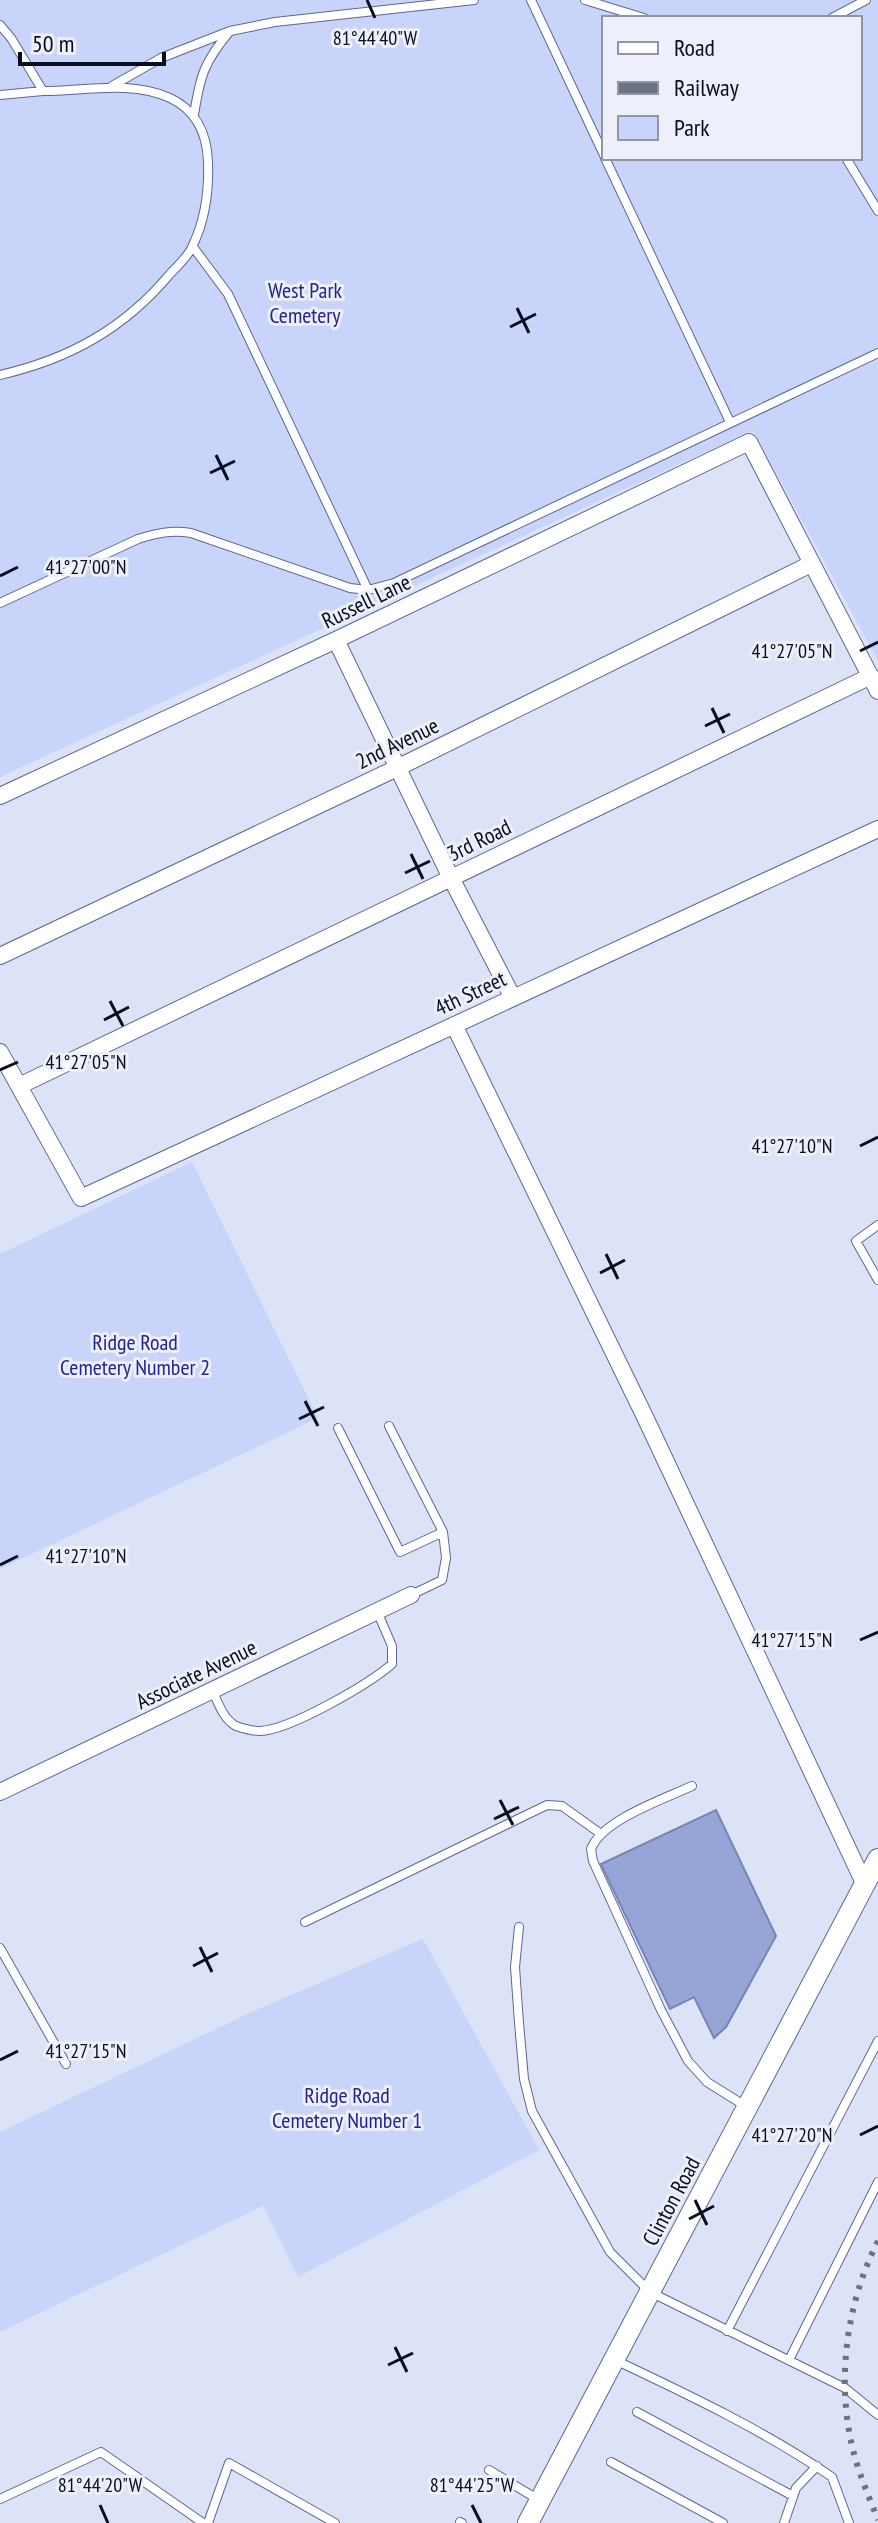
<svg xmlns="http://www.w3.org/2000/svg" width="878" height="2523" font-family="'PT Sans Narrow',sans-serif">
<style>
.green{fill:#c8d4f9;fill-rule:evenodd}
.building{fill:#96a5d5;stroke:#7785b4;stroke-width:2}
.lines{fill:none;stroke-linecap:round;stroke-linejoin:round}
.service-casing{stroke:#5b6895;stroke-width:10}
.minor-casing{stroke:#5b6895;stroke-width:18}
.tertiary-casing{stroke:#5b6895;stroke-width:22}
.service{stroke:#fff;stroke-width:8}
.minor{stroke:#fff;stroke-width:16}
.tertiary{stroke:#fff;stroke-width:20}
.rail{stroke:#6c7184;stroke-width:6;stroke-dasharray:4 8;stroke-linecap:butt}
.ticks{fill:none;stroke:#090d1e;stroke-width:3}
.labels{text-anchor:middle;stroke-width:6;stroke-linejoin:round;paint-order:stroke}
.park-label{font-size:22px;fill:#212396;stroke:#edf0fa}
.street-label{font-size:22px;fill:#090d1e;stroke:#edf0fa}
.ticks-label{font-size:20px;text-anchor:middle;fill:#090d1e;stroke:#edf0fa;stroke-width:6;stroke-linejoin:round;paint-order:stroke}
</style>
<rect width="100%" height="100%" fill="#dce3f7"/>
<path class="green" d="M 0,0 L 878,0 L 878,661 L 753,430 L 0,777 ZM 604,18 L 860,18 L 860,158 L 604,158 Z
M 192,1162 L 318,1418 L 0,1569 L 0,1254 Z
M 423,1939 L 539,2150 L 298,2277 L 263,2206 L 0,2332 L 0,2132 L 258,2009 Z"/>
<path class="building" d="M 716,1810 L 776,1936 L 726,2027 L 714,2038 L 694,1997 L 670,2009 L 601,1864 Z"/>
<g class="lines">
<defs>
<path id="service" d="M 531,0 L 604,155
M 585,0 L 644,18
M 832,18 L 866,0
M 0,25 L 11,38 L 43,91 C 83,91 132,80 170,98 C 196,110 207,134 208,162 C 209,190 205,220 193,245 C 189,256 178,265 170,274 C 124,329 69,359 0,375
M 230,31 L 275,22 L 474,0
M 112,86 L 161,58 L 230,31 C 204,62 200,76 194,115
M 0,95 L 43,91
M 605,158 L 730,422
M 846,158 L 878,211
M 368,590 L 394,583 L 878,353
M 0,603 L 138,539 C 157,533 171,530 191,533 L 350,588 L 368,590 L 228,294 L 193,247
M 878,1225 L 856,1241 L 878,1280
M 389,1426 L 443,1532 L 446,1558 L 442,1580 L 411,1595
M 338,1428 L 400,1552 L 443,1532
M 212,1690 C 218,1702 223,1719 236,1726 C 242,1728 254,1731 260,1731 C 290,1730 369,1684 392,1664 L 392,1646 L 377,1611
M 692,1786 C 664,1799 602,1820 591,1849 L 593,1861 L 661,2010 L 688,2061 L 707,2082 L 747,2107
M 305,1922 L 547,1805 L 562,1806 L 601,1834
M 519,1927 L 515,1967 L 519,2023 L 524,2079 L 532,2111 L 610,2252 L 650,2292 L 845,2388 L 878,2415
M 0,1948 L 66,2064
M 727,2331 L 878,2041
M 615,2360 C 689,2395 765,2431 832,2477 L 849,2523
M 789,2360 L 878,2182
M 637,2412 L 793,2496
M 611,2462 L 723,2523
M 489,2470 L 539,2500
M 0,2499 L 101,2452 L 203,2523
M 460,2522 L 462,2523
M 208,2523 L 229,2463 L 335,2523
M 784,2523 L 796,2488 L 817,2466"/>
<path id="minor" d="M 336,640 L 451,878 L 512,996
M 0,796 L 336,640 L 749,442 L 878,691
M 0,956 L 397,768 L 811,564
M 454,1025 L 645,1417 L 865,1885
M 0,1052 L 81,1198 L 878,829
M 19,1086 L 871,676
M 0,1792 L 411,1595"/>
<path id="tertiary" d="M 528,2523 L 878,1859"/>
</defs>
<use href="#service" class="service-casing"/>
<use href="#minor" class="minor-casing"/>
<use href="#tertiary" class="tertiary-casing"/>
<use href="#service" class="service"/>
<use href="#minor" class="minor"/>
<use href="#tertiary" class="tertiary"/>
<path class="rail" d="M 878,2241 C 846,2304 836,2381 853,2450 C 859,2474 869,2497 878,2520"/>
</g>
<path class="ticks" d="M 367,0 L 375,18M 517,308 L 529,333M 510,327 L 536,314M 216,455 L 228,480M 210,473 L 235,461M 0,576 L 18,567M 860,651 L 878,642M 712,708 L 724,733M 705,726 L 730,714M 411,854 L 423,879M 405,873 L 430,861M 110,1001 L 123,1026M 104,1020 L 129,1007M 0,1070 L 18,1062M 860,1146 L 878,1137M 606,1254 L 618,1279M 600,1273 L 625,1260M 305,1401 L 318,1426M 299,1419 L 324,1407M 0,1565 L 18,1556M 860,1640 L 878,1632M 500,1800 L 513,1825M 494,1819 L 519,1807M 200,1947 L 212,1972M 193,1966 L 218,1953M 0,2060 L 18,2051M 860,2135 L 878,2126M 695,2200 L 707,2225M 689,2219 L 714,2206M 395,2347 L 407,2372M 388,2365 L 413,2353M 100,2505 L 108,2523M 472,2505 L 481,2523"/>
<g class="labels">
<g class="park-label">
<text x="305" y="298">West Park<tspan x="305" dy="25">Cemetery</tspan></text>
<text x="135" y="1350">Ridge Road<tspan x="135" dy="25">Cemetery Number 2</tspan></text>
<text x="347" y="2103">Ridge Road<tspan x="347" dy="25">Cemetery Number 1</tspan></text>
</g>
<g class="street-label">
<text transform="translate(366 601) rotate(-26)" y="8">Russell Lane</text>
<text transform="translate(397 743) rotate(-26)" y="8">2nd Avenue</text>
<text transform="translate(479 840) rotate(-26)" y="8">3rd Road</text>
<text transform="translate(470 993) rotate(-25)" y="8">4th Street</text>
<text transform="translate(196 1674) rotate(-26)" y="8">Associate Avenue</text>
<text transform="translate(671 2201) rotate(-62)" y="8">Clinton Road</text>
</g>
</g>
<g class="ticks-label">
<text x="375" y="45">81°44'40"W</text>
<text x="86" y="574">41°27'00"N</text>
<text x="792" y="658">41°27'05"N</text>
<text x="86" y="1069">41°27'05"N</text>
<text x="792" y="1153">41°27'10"N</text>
<text x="86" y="1563">41°27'10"N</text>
<text x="792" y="1647">41°27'15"N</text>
<text x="86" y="2058">41°27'15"N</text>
<text x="792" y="2142">41°27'20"N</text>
<text x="100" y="2492">81°44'20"W</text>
<text x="472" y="2492">81°44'25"W</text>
</g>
<rect x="602" y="16" width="260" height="144" fill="#edf0fa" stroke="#9295a2" stroke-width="2"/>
<rect x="618" y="42" width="40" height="12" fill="#ffffff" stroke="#9295a2" stroke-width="2"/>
<text x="674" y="56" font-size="24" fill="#090d1e">Road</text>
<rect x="618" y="82" width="40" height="12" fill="#6c7184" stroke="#9295a2" stroke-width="2"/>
<text x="674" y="96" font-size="24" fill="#090d1e">Railway</text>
<rect x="618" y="116" width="40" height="24" fill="#c8d4f9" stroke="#9295a2" stroke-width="2"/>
<text x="674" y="136" font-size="24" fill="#090d1e">Park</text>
<path d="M20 52v12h144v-12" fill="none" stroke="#090d1e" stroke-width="4"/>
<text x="32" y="52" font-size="24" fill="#090d1e" stroke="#edf0fa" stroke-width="6" paint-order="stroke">50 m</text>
</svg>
